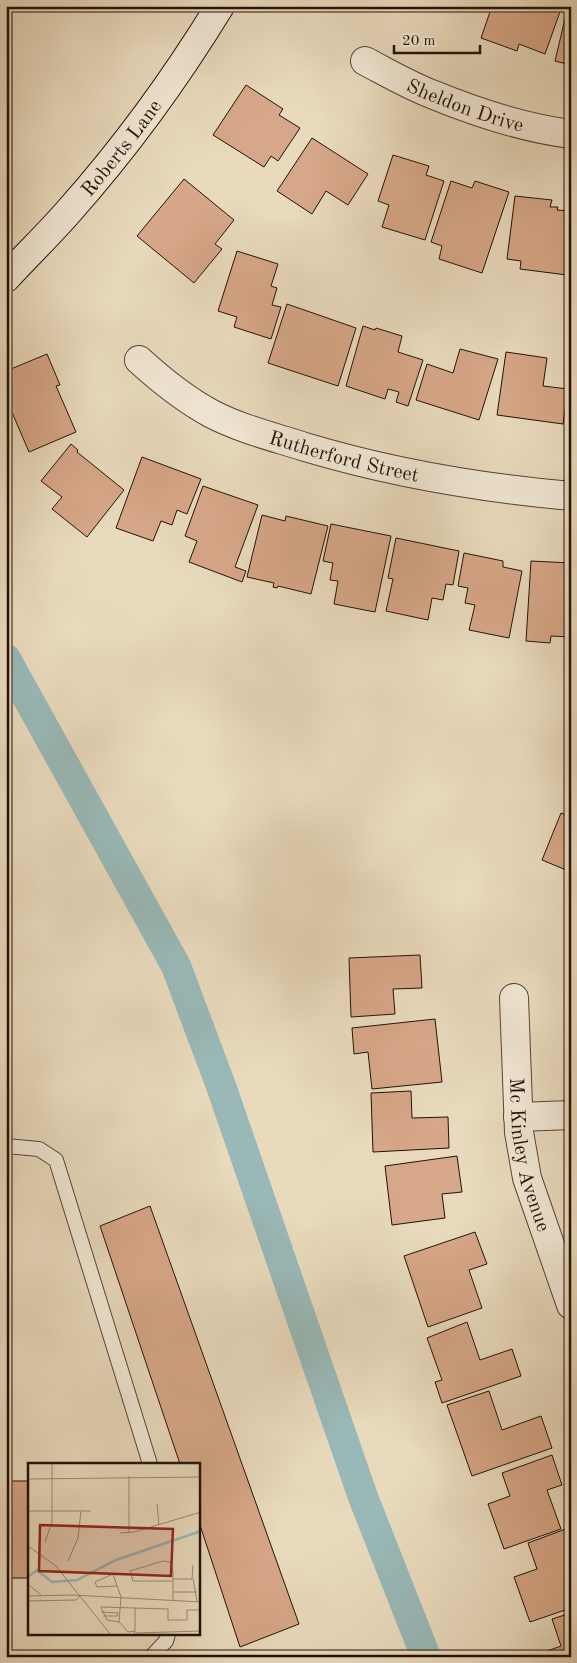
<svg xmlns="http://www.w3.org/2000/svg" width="577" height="1663" font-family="'Old Standard TT',serif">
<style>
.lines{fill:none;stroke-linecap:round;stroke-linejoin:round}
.canal{stroke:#99b9b8;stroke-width:30}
.building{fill:#d6a788;stroke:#241108}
.lane-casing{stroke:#554335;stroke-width:16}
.street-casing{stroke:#554335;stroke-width:30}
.secondary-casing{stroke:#241108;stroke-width:30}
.lane{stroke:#f1e7d4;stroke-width:14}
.street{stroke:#f1e7d4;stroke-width:28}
.secondary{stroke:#f1e7d4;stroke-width:28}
.labels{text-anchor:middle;stroke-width:4;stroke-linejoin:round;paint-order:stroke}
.street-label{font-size:20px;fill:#241108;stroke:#f1e7d4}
.inset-river{fill:none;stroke:#99b9b8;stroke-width:2.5}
.inset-road{fill:none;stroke:#9a8a75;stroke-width:1}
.view{fill:#8f2418;fill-opacity:0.15;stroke:#8f2418;stroke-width:2.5}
.inset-edge{fill:none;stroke:#241108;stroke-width:2.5}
</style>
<rect width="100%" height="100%" fill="#e9dabd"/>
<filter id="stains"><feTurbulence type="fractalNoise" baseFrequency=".004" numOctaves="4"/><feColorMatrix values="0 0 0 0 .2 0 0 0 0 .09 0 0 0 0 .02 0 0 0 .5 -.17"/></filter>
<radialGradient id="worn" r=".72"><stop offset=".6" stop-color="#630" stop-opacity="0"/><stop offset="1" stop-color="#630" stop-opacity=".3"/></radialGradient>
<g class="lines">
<path class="canal" d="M 6,659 L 176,966 L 221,1086 L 363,1497 L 426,1657"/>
</g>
<path class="building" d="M 492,6 L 562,6 L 545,54 L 519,44 L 517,51 L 481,38 Z
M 568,6 L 571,6 L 571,65 L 555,61 Z
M 246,85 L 283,109 L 279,115 L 300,128 L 278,161 L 271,156 L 264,167 L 213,135 Z
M 312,138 L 368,174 L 348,205 L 326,191 L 312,214 L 277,191 Z
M 393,155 L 429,166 L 426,175 L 444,181 L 425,240 L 382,227 L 389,205 L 378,201 Z
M 184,179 L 234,220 L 215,244 L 222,249 L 194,283 L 137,236 Z
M 451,181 L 472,188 L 475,181 L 509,192 L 482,273 L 439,259 L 442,246 L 431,242 Z
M 515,196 L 552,200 L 550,207 L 558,207 L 557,210 L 571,211 L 571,246 L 567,275 L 520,269 L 521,261 L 507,259 Z
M 237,251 L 278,264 L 271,286 L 277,288 L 272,305 L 281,307 L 271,339 L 234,327 L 237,317 L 218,311 Z
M 287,304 L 356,328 L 338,386 L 268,363 Z
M 363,326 L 375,330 L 376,328 L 402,336 L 398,352 L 423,360 L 408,406 L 396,402 L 399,392 L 388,389 L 385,399 L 346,386 Z
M 460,349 L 498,359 L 479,420 L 416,400 L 427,364 L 453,373 Z
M 506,352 L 547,358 L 543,386 L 568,389 L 563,424 L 497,415 Z
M 47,354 L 60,385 L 56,386 L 76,432 L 29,452 L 8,403 L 6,403 L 6,371 Z
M 71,444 L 78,450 L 77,452 L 124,490 L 87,537 L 52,509 L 62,497 L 41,481 Z
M 142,457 L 201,479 L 187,514 L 177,510 L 172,525 L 161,521 L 153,541 L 116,528 Z
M 203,486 L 258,505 L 235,567 L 246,571 L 242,582 L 189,562 L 197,541 L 185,536 Z
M 262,515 L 285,521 L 286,516 L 328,526 L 311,594 L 278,586 L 277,588 L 273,587 L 274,583 L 247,577 Z
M 331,524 L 391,536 L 375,612 L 334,604 L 338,581 L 330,580 L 333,563 L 323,561 Z
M 396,538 L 459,551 L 453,585 L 446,584 L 443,600 L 432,598 L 428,620 L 386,611 L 393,579 L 388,578 Z
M 464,553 L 503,561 L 503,567 L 522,571 L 509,638 L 469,630 L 475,605 L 465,603 L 468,588 L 458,586 Z
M 531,561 L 571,563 L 571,637 L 551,636 L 550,643 L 526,641 Z
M 561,813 L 571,817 L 571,872 L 542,860 Z
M 420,955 L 422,988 L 393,989 L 395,1014 L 351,1017 L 349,958 Z
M 435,1019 L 442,1082 L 372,1089 L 368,1052 L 354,1054 L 352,1028 Z
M 411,1091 L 412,1118 L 448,1117 L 449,1148 L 373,1152 L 371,1093 Z
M 457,1156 L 462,1192 L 442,1194 L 445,1218 L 392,1225 L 385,1166 Z
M 150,1206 L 299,1624 L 240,1647 L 199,1522 L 199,1464 L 180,1464 L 100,1226 Z
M 475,1232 L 487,1264 L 469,1270 L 482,1308 L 428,1327 L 404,1256 Z
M 467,1322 L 480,1360 L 512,1349 L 521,1376 L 442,1403 L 435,1382 L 442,1380 L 427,1338 Z
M 489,1391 L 502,1430 L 541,1416 L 552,1448 L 472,1476 L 447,1405 Z
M 552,1455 L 562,1485 L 547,1490 L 561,1529 L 504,1549 L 488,1504 L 510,1496 L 502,1473 Z
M 6,1481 L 29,1481 L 29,1578 L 6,1578 Z
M 571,1527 L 571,1608 L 530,1622 L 514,1577 L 537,1569 L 528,1543 Z
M 571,1613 L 571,1657 L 540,1657 L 539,1654 L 561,1646 L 552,1619 Z"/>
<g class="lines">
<defs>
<path id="lane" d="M 6,1146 L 39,1149 L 56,1160 L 150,1464
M 151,1657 L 166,1641 L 168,1634"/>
<g id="street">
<path id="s1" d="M 365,61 C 388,73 410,86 434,95 C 478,113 524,128 571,134"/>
<path id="s2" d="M 139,360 C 162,381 184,399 212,414 C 241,429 274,437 305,447 C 392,473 481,488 571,496"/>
<path id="s3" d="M 514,998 L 519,1132 L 527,1178 L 571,1305"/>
<path d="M 518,1117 L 571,1115"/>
</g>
<g id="secondary">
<path id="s4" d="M 6,278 C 27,255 49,234 69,211 C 125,148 176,78 220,6"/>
</g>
</defs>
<use href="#lane" class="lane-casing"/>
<use href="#street" class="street-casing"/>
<use href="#secondary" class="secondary-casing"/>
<use href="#lane" class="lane"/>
<use href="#street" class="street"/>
<use href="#secondary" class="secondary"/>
</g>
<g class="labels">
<g class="street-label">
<text dy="7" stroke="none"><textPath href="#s1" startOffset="110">Sheldon Drive</textPath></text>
<text dy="7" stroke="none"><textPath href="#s4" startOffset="174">Roberts Lane</textPath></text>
<text dy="7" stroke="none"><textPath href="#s2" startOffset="230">Rutherford Street</textPath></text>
<text dy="7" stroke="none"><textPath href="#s3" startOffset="158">Mc Kinley Avenue</textPath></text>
</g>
</g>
<g transform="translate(28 1463)">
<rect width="172" height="172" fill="#e9dabd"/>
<path class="inset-river" d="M 0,114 L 9,107 L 24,119 L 49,117 L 88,97 L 173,68"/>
<path class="inset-road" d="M 101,13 L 101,70M 0,16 L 173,14M 129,41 L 131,62M 0,48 L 63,48M 92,70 L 106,69 L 173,49M 17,79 L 24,59 L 24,0M 0,83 L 28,103 L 51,132M 40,98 L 50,75 L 53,48M 165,115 L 169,139M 145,116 L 164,116 L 165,102M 145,118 L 105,118 L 102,108 L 135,98 L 142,99 L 145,109 L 145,138M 1,122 L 13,132M 89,123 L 69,124 L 67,119 L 85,111 L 93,134 L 91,159M 145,129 L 169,129M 0,133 L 44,132 L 173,139M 52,133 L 83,172M 0,138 L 48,137 L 52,133M 107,145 L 107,168M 73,149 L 90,150 L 89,153 L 75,153M 108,170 L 173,168M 106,172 L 107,168 L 100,169 L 91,159 L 79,157 L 73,144 L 140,146 L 140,157 L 159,157 L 159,147 L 173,147"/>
<path class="view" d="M 12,62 L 145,66 L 143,113 L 11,108 Z"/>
<rect width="172" height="172" class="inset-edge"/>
</g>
<rect width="577" height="1663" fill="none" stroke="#e9dabd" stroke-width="25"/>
<rect x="8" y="8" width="562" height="1648" fill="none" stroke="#241108" stroke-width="2.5"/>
<rect x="12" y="12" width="552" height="1638" fill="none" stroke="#241108"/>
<path d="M394 45v8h86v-8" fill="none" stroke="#241108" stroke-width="2.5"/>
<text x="402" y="45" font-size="15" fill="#241108" stroke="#f1e7d4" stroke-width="4" paint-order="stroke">20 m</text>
<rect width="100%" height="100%" filter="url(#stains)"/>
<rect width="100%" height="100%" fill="url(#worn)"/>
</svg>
